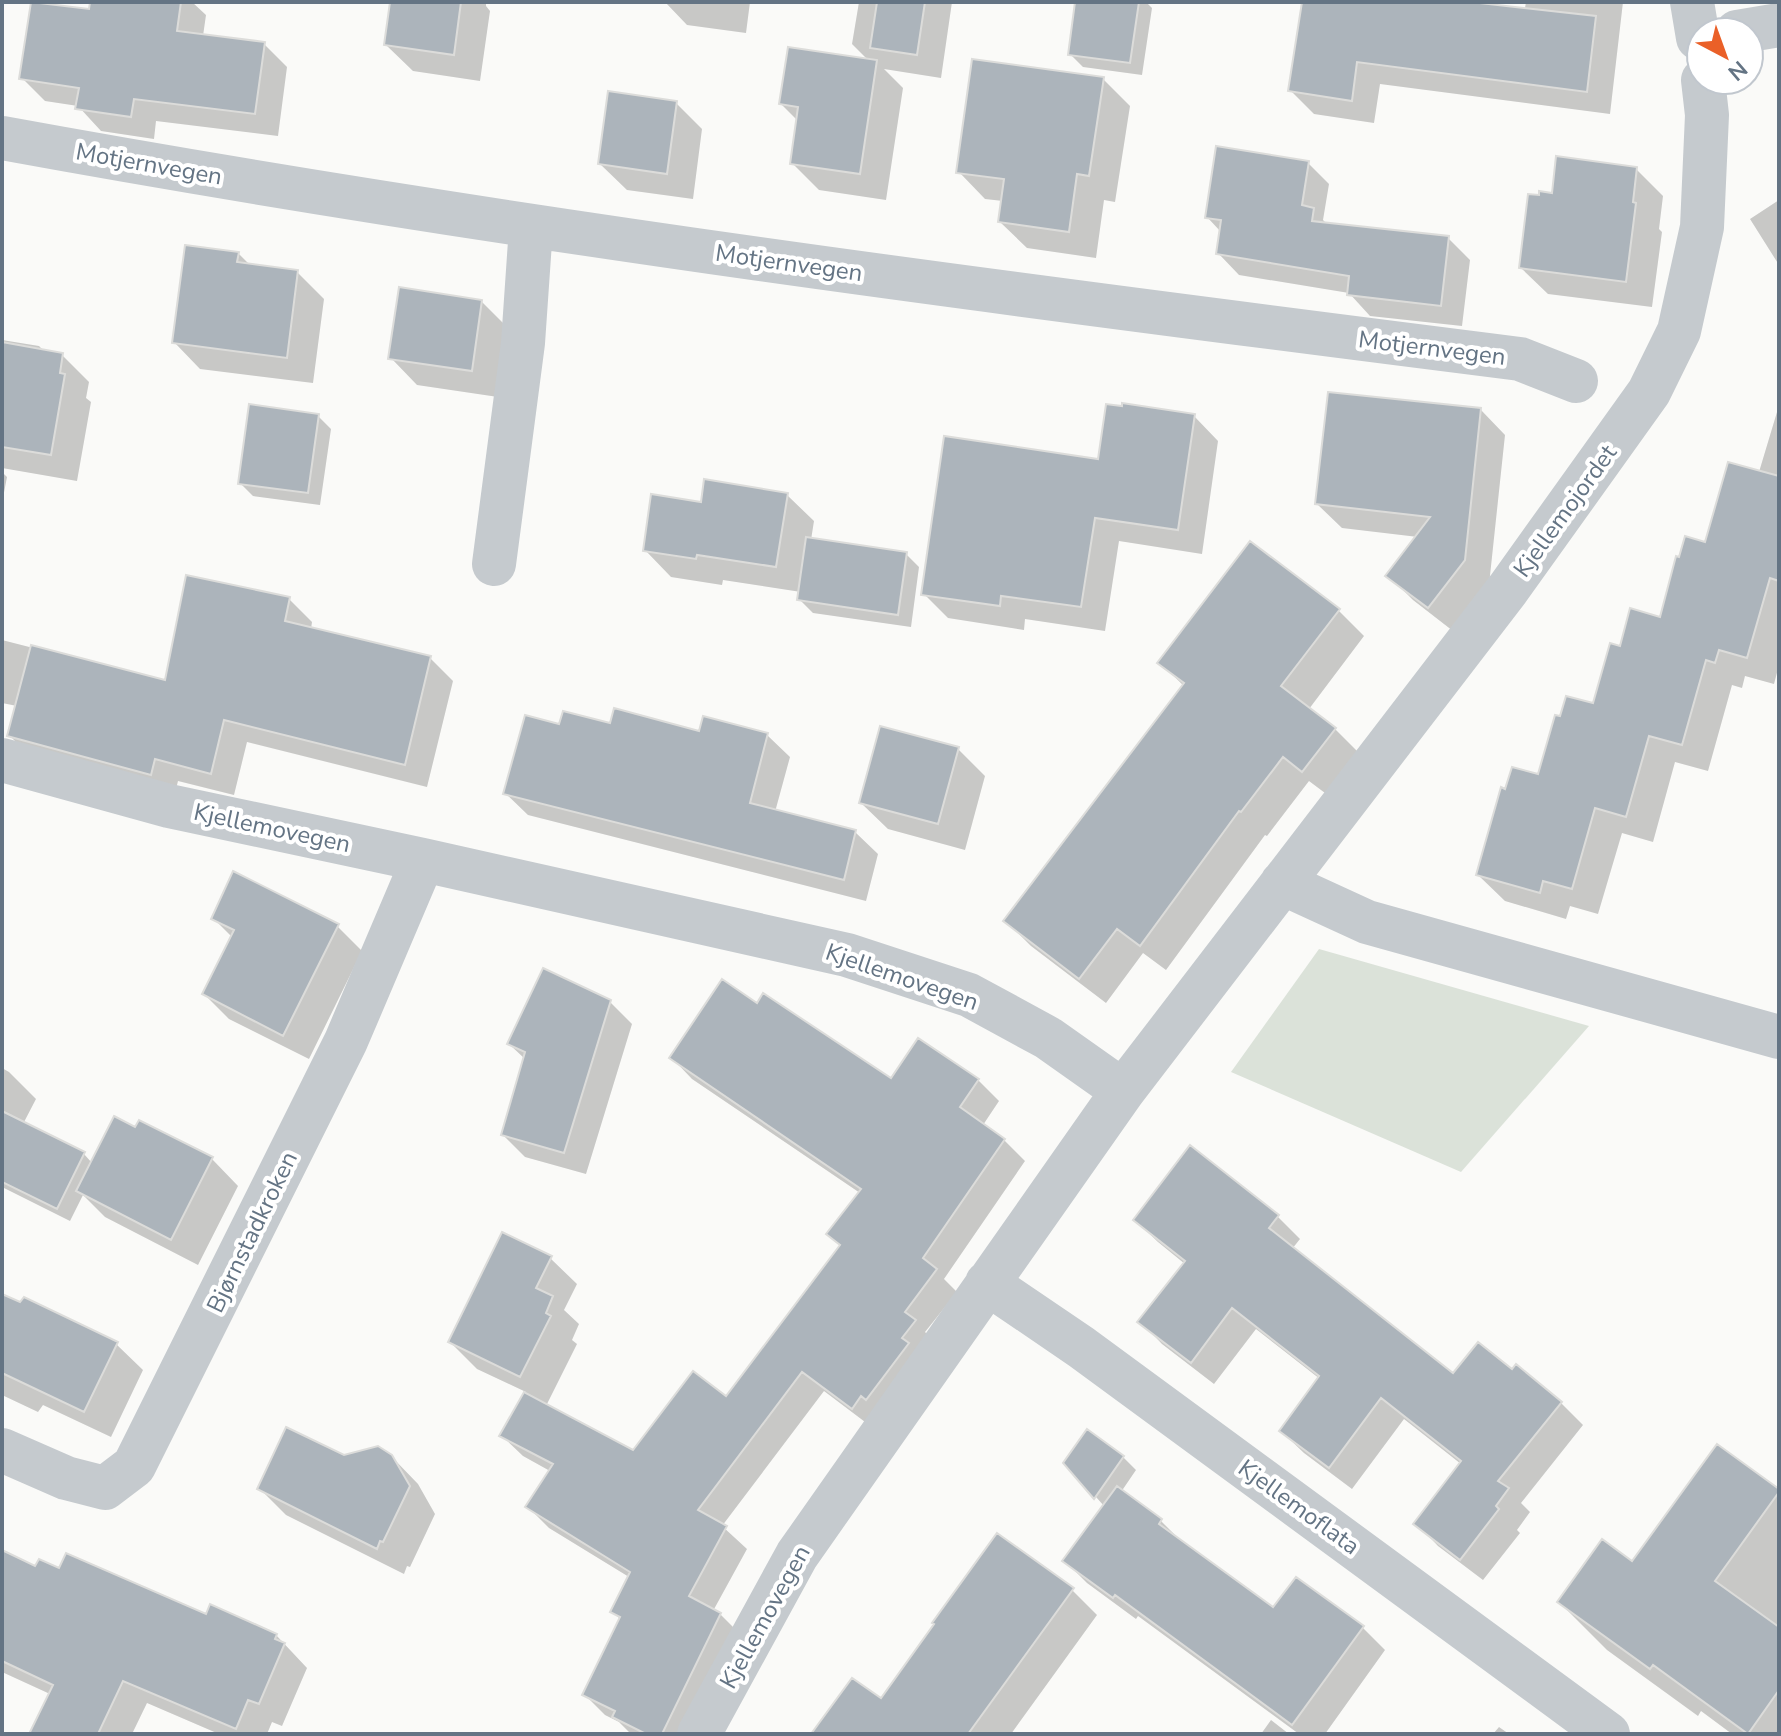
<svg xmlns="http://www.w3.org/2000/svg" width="1781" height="1736" font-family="'Nunito Sans',sans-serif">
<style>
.green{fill:#dbe2d9}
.shadow{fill:#0003}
.building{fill:#acb4bb;stroke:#dcdcda;stroke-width:2}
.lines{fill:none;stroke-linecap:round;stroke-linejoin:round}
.minor{stroke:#c5cace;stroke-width:44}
.labels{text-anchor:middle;stroke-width:8;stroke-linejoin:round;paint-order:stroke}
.street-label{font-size:24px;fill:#647484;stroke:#fff}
</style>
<rect width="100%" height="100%" fill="#fafaf8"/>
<path class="green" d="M 1319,949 L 1589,1026 L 1461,1172 L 1231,1072 Z"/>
<path class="shadow" d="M 92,2 L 192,2 L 206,15 L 203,36 L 264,44 L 287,67 L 278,136 L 156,121 L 154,139 L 101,131 L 78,106 L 45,101 L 22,78 L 91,11 Z
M 393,2 L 486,2 L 486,6 L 490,11 L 480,81 L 413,71 L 386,45 Z
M 665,2 L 750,2 L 746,33 L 687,25 Z
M 859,2 L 952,2 L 941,78 L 884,69 L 903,88 L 886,200 L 819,190 L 792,163 L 798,121 L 781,104 L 869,61 L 852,44 Z
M 1077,2 L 1146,2 L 1152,8 L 1142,75 L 1083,67 L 1070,54 Z
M 1304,2 L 1454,2 L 1525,8 L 1526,2 L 1623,2 L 1610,114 L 1380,84 L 1374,123 L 1314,114 L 1291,91 Z
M 1103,79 L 1130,106 L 1115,202 L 1104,200 L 1096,258 L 1027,248 L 1000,222 L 1003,201 L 985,199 L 959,172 Z
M 676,103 L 702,129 L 693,199 L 627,190 L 600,164 Z
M 1308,163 L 1329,184 L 1323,220 L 1328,225 L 1448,238 L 1470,260 L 1462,326 L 1370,316 L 1349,293 L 1239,275 L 1218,253 L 1221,232 L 1207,217 Z
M 1636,169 L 1663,196 L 1659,229 L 1662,232 L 1652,307 L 1548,294 L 1521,268 Z
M 1779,200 L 1779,265 L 1750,219 Z
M 238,253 L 250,265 L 297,272 L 324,299 L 313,383 L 200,369 L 174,342 Z
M 481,301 L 508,328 L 498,397 L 417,385 L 391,358 Z
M 2,340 L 39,346 L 45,352 L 62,355 L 89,382 L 86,398 L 91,402 L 77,481 L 2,468 Z
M 1481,410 L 1505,435 L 1489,585 L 1453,631 L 1413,600 L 1388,575 L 1418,537 L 1342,528 L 1317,504 Z
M 1777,412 L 1779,412 L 1779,665 L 1774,684 L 1745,676 L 1742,688 L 1732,685 L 1708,771 L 1675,762 L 1653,842 L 1622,833 L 1598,914 L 1570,906 L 1566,919 L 1505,901 L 1478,875 L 1507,791 L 1540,777 L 1595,706 L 1621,648 L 1661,619 L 1707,544 L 1759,472 Z
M 318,416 L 331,429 L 320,505 L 253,496 L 240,483 Z
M 1194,416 L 1218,441 L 1202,554 L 1119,541 L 1105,631 L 1025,619 L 1024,630 L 948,618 L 924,594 L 1100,461 Z
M 2,472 L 7,477 L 2,503 Z
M 787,495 L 814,521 L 811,540 L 906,554 L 919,567 L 911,627 L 813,613 L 800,600 L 801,592 L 723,580 L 722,585 L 671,577 L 645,550 L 702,504 Z
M 289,599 L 312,622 L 311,629 L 430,658 L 453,681 L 427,787 L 247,742 L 234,795 L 178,781 L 174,797 L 32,758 L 9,735 L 17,706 L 2,703 L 2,640 L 166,682 Z
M 1338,610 L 1364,636 L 1309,709 L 1335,729 L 1361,755 L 1329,796 L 1309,781 L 1267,836 L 1265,835 L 1166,970 L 1143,953 L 1106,1003 L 1031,946 L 1006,921 L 1184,686 L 1160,663 Z
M 612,726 L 700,734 L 767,735 L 790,757 L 775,812 L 855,832 L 878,854 L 866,901 L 528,815 L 505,793 L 560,727 Z
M 958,749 L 985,776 L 965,850 L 888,829 L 861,803 Z
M 213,918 L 337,926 L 362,951 L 309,1059 L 229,1019 L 204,994 L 232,937 Z
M 610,1002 L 632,1024 L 586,1174 L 525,1157 L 503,1135 L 525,1059 L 509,1044 Z
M 757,1006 L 891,1081 L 978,1080 L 999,1101 L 983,1125 L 1004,1140 L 1025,1161 L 944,1279 L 957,1292 L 925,1332 L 935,1342 L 873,1428 L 824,1391 L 722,1526 L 747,1549 L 713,1611 L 720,1614 L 741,1635 L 693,1734 L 631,1734 L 619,1722 L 605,1715 L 584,1694 L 621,1620 L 613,1612 L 629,1577 L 549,1528 L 528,1507 L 550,1471 L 523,1456 L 502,1436 L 526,1392 L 477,1369 L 450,1342 L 550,1258 L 577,1284 L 564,1310 L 579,1324 L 572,1340 L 577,1344 L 546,1406 L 634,1453 L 726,1399 L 841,1246 L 829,1234 L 860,1193 L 692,1079 L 672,1058 Z
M 2,1068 L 9,1072 L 36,1099 L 23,1124 L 84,1154 L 92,1163 L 212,1159 L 238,1186 L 198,1265 L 105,1217 L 83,1195 L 70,1221 L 2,1187 Z
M 1191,1148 L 1278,1217 L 1300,1239 L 1292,1249 L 1453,1376 L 1512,1371 L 1561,1403 L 1583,1425 L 1521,1503 L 1530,1512 L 1517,1530 L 1520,1533 L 1483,1580 L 1438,1546 L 1416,1523 L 1461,1464 L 1404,1419 L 1352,1489 L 1304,1453 L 1281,1431 L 1320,1379 L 1256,1329 L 1214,1384 L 1162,1344 L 1140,1321 L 1185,1264 L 1158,1242 L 1135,1220 Z
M 2,1296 L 116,1344 L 143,1370 L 111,1437 L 43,1405 L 38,1412 L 2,1395 Z
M 391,1456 L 418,1484 L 435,1514 L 410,1567 L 407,1566 L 404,1574 L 286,1515 L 259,1488 L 344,1457 Z
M 1123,1457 L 1136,1470 L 1121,1492 L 1161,1521 L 1184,1544 L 1273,1610 L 1363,1628 L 1385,1650 L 1325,1734 L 1299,1734 L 1138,1616 L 1136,1619 L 1087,1583 L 1065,1561 L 1104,1506 L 1066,1463 Z
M 1779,1491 L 1779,1734 L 1732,1734 L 1701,1711 L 1698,1716 L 1607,1650 L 1559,1602 Z
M 2,1569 L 36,1569 L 276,1635 L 307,1668 L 282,1726 L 272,1722 L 267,1734 L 219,1734 L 147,1703 L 132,1734 L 31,1734 L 50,1694 L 2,1672 Z
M 1072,1590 L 1097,1615 L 1011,1734 L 830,1734 Z
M 1271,1720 L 1289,1734 L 1261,1734 Z
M 1499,1727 L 1509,1734 L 1493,1734 Z"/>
<path class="building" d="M 31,2 L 89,9 L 90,2 L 181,2 L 177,31 L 265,42 L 255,114 L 134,99 L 131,117 L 75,109 L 79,88 L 19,79 Z
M 390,2 L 461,2 L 454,55 L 384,45 Z
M 877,2 L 925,2 L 917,55 L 870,48 Z
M 1075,2 L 1139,2 L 1130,63 L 1068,55 Z
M 1302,2 L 1471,2 L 1596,16 L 1587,92 L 1357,62 L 1352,101 L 1288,91 Z
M 788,47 L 877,60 L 860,174 L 790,164 L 798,107 L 779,104 Z
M 972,59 L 1104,77 L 1089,176 L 1077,174 L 1069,232 L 998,222 L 1004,179 L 956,173 Z
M 608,91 L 677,101 L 667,174 L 598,164 Z
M 1216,146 L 1309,161 L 1302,205 L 1314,208 L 1312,221 L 1449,236 L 1441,306 L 1347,295 L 1349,276 L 1216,254 L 1221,220 L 1205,218 Z
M 1556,156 L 1637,167 L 1633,202 L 1636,203 L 1626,282 L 1519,268 L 1528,194 L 1539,195 L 1539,191 L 1552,193 Z
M 185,245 L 239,252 L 237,262 L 298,270 L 287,358 L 172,343 Z
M 399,287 L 482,300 L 472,371 L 388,359 Z
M 2,342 L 63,353 L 60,373 L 65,374 L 51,455 L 2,447 Z
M 1328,392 L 1481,408 L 1465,560 L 1428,608 L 1385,576 L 1430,517 L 1315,504 Z
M 1122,403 L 1195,414 L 1178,530 L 1095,518 L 1081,607 L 1001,596 L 1000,606 L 921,595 L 944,436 L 1098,459 L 1106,404 L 1122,406 Z
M 249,404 L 319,414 L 308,493 L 238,484 Z
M 1728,462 L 1779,476 L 1779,581 L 1770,578 L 1747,658 L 1719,650 L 1715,663 L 1706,660 L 1682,745 L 1649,736 L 1626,817 L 1595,808 L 1572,889 L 1543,881 L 1540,893 L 1476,875 L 1501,787 L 1505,789 L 1512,767 L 1538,774 L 1555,715 L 1560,716 L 1566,696 L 1593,703 L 1610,643 L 1620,646 L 1630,608 L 1660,617 L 1676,556 L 1679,557 L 1685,536 L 1705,542 Z
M 704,479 L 788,493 L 776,567 L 697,555 L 696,559 L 643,551 L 651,494 L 701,502 Z
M 806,537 L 907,552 L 898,615 L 797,600 Z
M 1250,541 L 1340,609 L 1281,686 L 1336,728 L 1302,772 L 1283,757 L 1241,812 L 1239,811 L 1140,946 L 1117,929 L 1079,979 L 1003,921 L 1184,683 L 1157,663 Z
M 186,575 L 290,597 L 285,621 L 431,656 L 405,765 L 224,720 L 211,774 L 155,759 L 151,775 L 7,736 L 31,645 L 165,680 Z
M 614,708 L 699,731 L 703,716 L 768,733 L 750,803 L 856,830 L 844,880 L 503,794 L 525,715 L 559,724 L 563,711 L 610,723 Z
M 880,726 L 959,747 L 938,824 L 859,803 Z
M 233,871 L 339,924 L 283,1036 L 202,994 L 234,930 L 211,919 Z
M 543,968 L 611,1000 L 564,1153 L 501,1135 L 525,1052 L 507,1044 Z
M 722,979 L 757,1003 L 763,993 L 891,1078 L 918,1038 L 979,1079 L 960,1107 L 1005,1139 L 923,1258 L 937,1269 L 905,1312 L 916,1320 L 902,1338 L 909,1343 L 866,1400 L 861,1396 L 852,1409 L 802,1372 L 698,1510 L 727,1526 L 689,1596 L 721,1613 L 662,1734 L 646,1734 L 612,1717 L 615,1711 L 582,1695 L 620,1617 L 610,1612 L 630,1572 L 525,1507 L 553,1464 L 499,1436 L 524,1392 L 633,1450 L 693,1371 L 726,1396 L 840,1245 L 826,1234 L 861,1189 L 669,1058 Z
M 2,1111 L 85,1152 L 57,1209 L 2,1182 Z
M 114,1116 L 135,1127 L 139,1120 L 213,1157 L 171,1240 L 76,1191 Z
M 1190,1145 L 1279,1215 L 1269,1228 L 1453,1373 L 1478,1342 L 1512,1369 L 1516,1364 L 1562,1402 L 1498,1481 L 1509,1488 L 1496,1506 L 1499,1509 L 1460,1560 L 1413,1524 L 1461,1461 L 1381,1398 L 1329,1468 L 1279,1431 L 1319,1376 L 1232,1308 L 1191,1363 L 1137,1322 L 1185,1261 L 1133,1220 Z
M 502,1232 L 552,1256 L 536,1288 L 553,1296 L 546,1313 L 551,1316 L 520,1377 L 448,1342 Z
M 2,1294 L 20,1302 L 24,1297 L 118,1342 L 84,1412 L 2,1373 Z
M 286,1427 L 344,1455 L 378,1446 L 392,1455 L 410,1486 L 383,1542 L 380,1541 L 377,1549 L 257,1489 Z
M 1087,1429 L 1124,1456 L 1094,1499 L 1063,1463 Z
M 1717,1444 L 1779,1489 L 1779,1492 L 1715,1581 L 1779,1627 L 1779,1690 L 1748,1734 L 1653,1665 L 1650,1669 L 1557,1602 L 1602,1539 L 1632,1561 Z
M 1117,1486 L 1162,1519 L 1159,1524 L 1273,1607 L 1296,1577 L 1364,1626 L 1292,1725 L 1115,1595 L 1113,1598 L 1062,1561 Z
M 997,1533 L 1074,1588 L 968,1734 L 811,1734 L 852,1678 L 881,1698 L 934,1624 L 932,1623 Z
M 2,1550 L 35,1566 L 39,1559 L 59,1568 L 66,1553 L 206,1614 L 210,1604 L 277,1634 L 275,1639 L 285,1643 L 259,1704 L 248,1700 L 236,1729 L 123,1681 L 98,1734 L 29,1734 L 53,1685 L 2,1661 Z"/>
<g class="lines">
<path class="minor" d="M 1692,2 L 1698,38
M 1737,32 L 1779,25
M 2,138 C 505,230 1013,295 1520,359 L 1576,381
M 494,564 L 523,343 L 531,227
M 2,760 L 169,806 L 423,860 L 847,955 L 969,995 L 1048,1038 L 1123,1091 L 797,1555 L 699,1734
M 1282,883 L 1367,922 L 1779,1037
M 1123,1091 L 1508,589 L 1649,392 L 1679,331 L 1702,227 L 1707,115 L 1703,80
M 987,1283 L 1081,1347 L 1608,1734
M 2,1450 L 66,1478 L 105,1488 L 134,1466 L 346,1041 L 423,860"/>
</g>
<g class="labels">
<g class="street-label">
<text transform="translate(149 164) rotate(10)" y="8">Motjernvegen</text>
<text transform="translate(789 263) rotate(8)" y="8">Motjernvegen</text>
<text transform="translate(1432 348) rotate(7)" y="8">Motjernvegen</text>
<text transform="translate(1565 511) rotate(-54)" y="8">Kjellemojordet</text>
<text transform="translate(272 828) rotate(12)" y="8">Kjellemovegen</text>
<text transform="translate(902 977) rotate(19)" y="8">Kjellemovegen</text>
<text transform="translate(252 1232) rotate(-64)" y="8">Bjørnstadkroken</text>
<text transform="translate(1299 1507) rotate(36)" y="8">Kjellemoflata</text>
<text transform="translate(765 1617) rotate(-61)" y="8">Kjellemovegen</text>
</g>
</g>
<rect width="1781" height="1736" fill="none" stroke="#647484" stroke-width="8"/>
<g transform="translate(1725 56) rotate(139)"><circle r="38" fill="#ffffff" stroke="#c1c7ce" stroke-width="2"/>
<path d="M0-6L14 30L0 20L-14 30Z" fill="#ea6028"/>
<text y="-12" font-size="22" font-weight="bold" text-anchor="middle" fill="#647484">N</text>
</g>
</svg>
